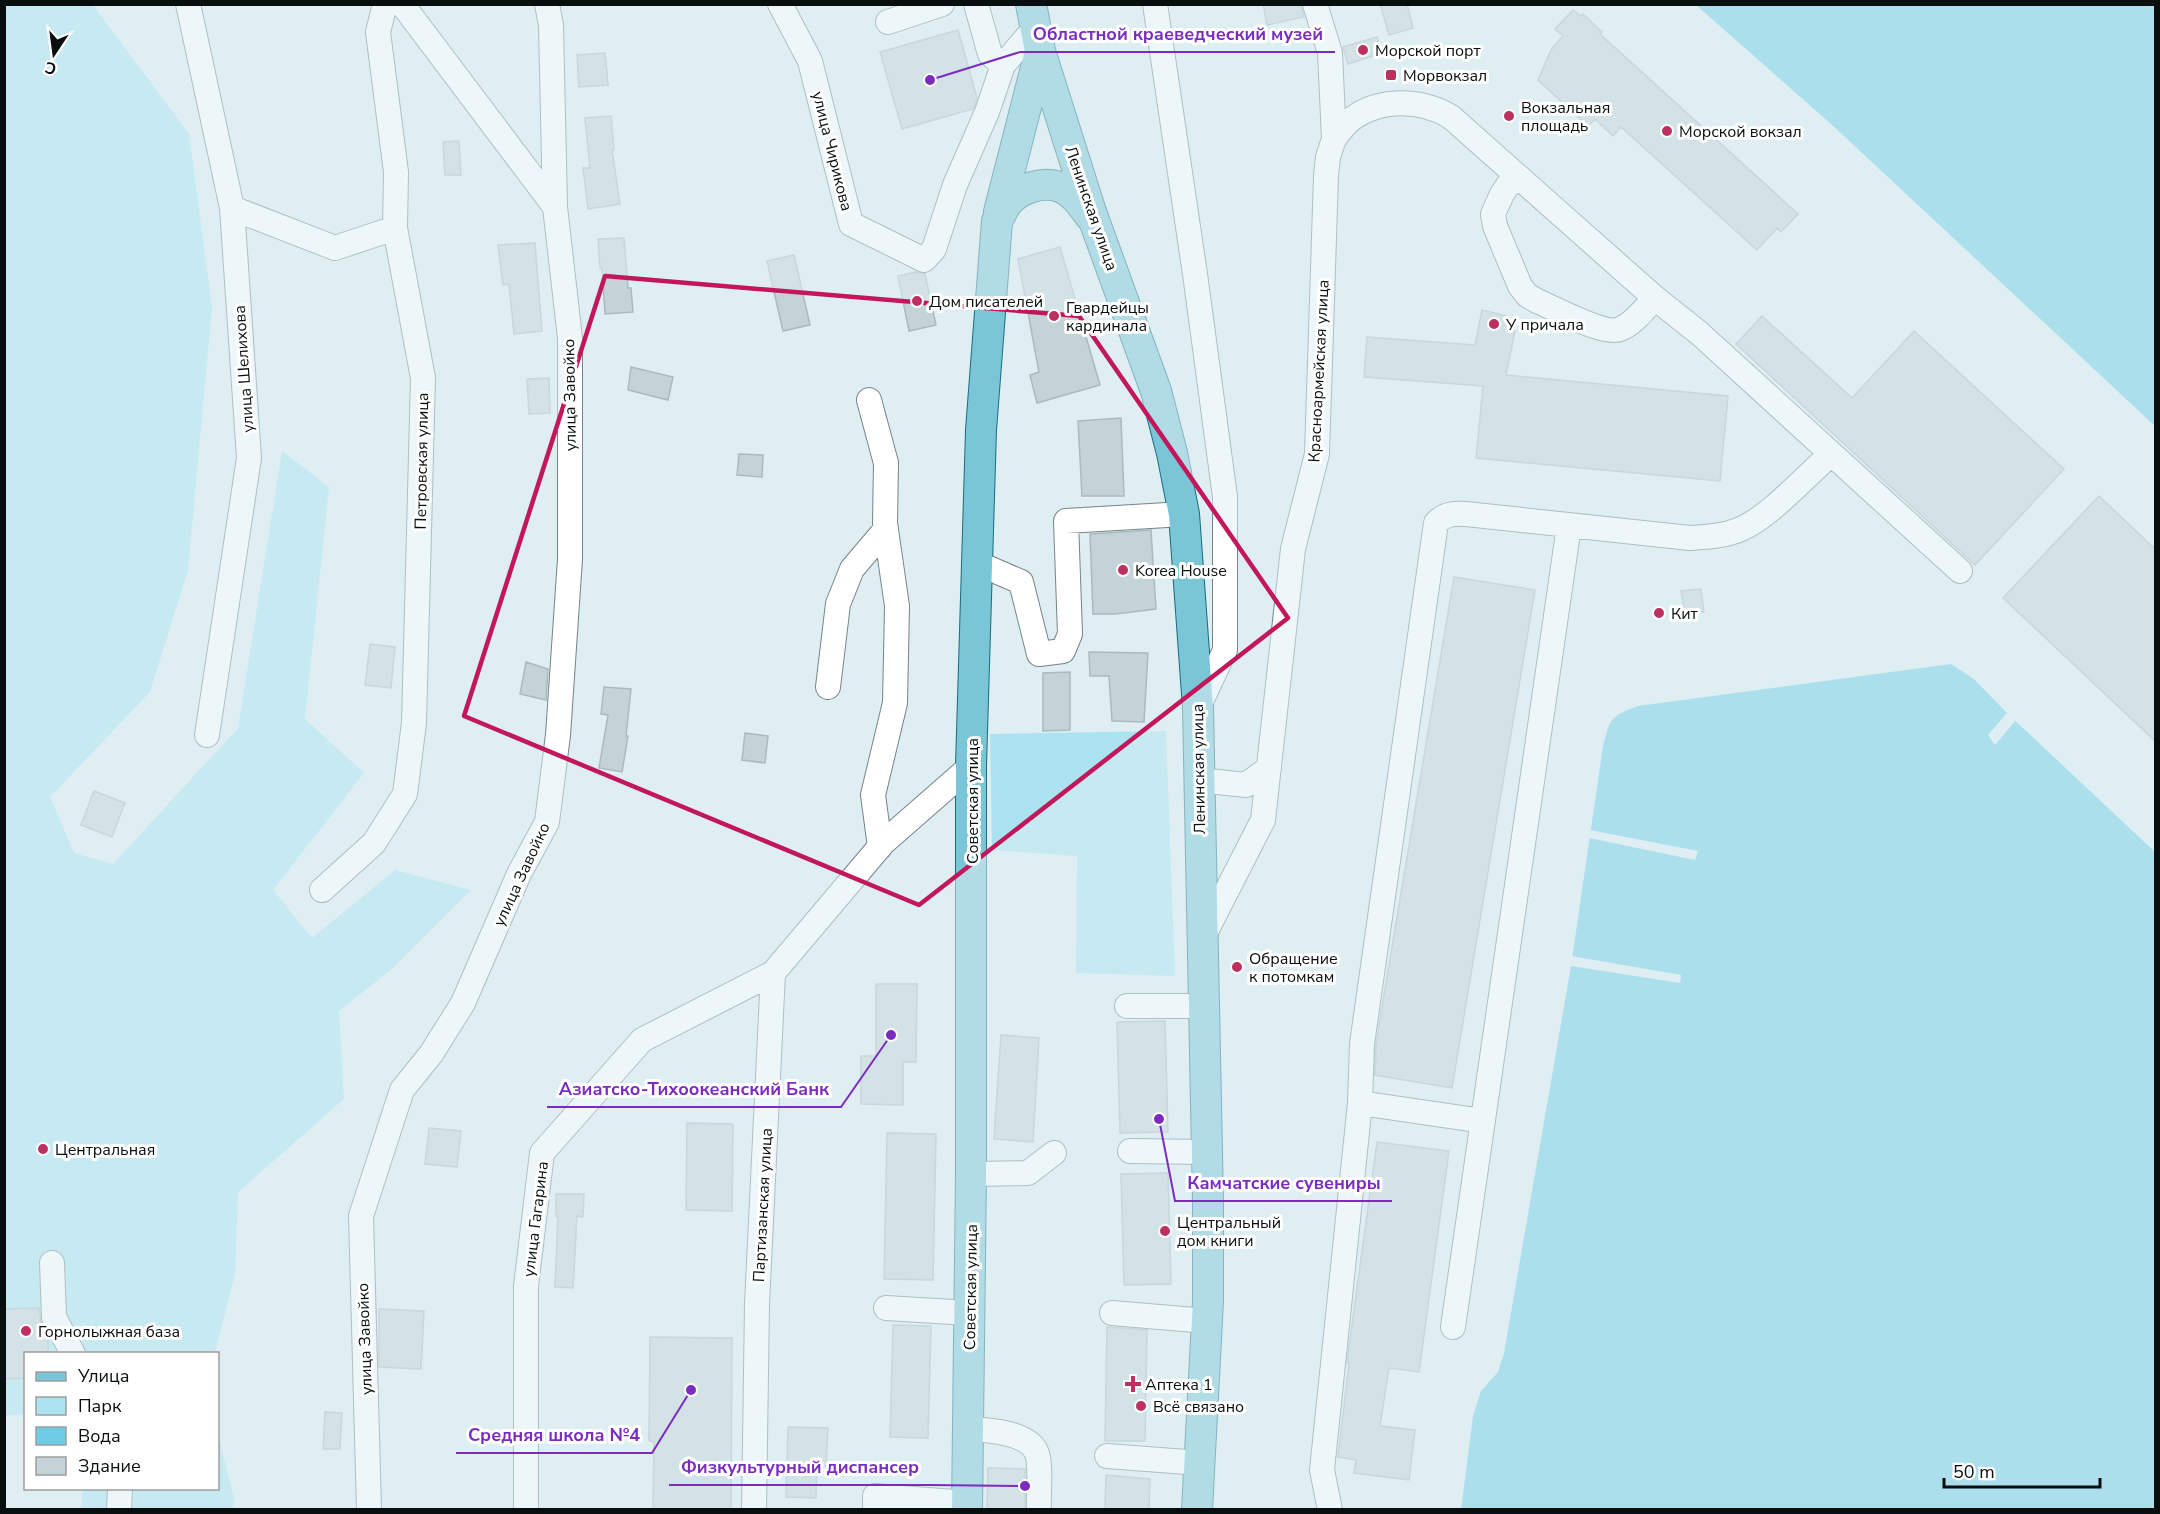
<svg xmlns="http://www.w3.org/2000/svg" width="2160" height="1514" font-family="'Nunito Sans',sans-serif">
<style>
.green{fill:#abe3f1}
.water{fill:#6ecde5}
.pier{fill:#deeef2}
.building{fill:#c4d3d7;stroke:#abbabe;stroke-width:1.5}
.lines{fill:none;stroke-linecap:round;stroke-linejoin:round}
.minor-casing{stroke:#768488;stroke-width:26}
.major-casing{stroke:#196d7e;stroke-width:32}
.minor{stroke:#fff;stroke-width:24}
.major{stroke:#7ac6d6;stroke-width:30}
.marked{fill:none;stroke:#c2185b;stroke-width:4.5;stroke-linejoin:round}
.poi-dot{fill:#bd2f5f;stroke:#fff;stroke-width:2}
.labels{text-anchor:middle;stroke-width:6;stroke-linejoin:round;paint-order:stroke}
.poi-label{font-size:16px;fill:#080d0e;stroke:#fff;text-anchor:start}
.street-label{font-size:16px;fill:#080d0e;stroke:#fff}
.leader{fill:none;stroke:#7b2cbf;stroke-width:2}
.callout-dot{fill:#7b2cbf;stroke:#fff;stroke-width:2}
.callout-label{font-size:18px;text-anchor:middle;font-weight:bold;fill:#7b2cbf;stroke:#fff;stroke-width:6;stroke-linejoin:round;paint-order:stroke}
</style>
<rect width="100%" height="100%" fill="#deeef2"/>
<path class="green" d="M 5,5 L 93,5 L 189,134 L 212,307 L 188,570 L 150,692 L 50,797 L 74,853 L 113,864 L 238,728 L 282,451 L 329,487 L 305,719 L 364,773 L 273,890 L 312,938 L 395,870 L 471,890 L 393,968 L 339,1011 L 344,1099 L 238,1192 L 235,1274 L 215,1353 L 26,1354 L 25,1414 L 5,1416 Z
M 1166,731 L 1175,976 L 1076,973 L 1077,856 L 992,850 L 990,734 Z
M 218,1434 L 235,1502 L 232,1509 L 81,1510 L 83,1489 L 218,1488 Z"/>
<path class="water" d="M 1696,5 L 2155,5 L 2155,426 L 1831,124 Z
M 1951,664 L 1974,679 L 2007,713 L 2155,852 L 2155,1509 L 1461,1510 L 1473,1416 L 1481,1391 L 1498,1372 L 1504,1353 L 1571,966 L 1603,746 C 1610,718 1611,716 1638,706 Z"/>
<path class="pier" d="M 2007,713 L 2016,720 L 1995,745 L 1988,735 Z
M 1590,830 L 1698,851 L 1695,860 L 1589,838 Z
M 1571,956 L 1681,975 L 1680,983 L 1571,966 Z"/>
<path class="building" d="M 1263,4 L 1301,4 L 1304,17 L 1267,25 Z
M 1380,4 L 1407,4 L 1413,28 L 1389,35 Z
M 1573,10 L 1581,16 L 1583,14 L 1602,32 L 1600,34 L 1798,214 L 1781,232 L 1777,228 L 1757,250 L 1621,127 L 1613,136 L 1595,119 L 1588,126 L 1538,80 L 1551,50 L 1563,36 L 1555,29 Z
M 958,30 L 977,98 L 973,109 L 902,129 L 880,52 Z
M 1377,37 L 1382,53 L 1348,64 L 1343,47 Z
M 605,53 L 608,85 L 579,87 L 577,55 Z
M 611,116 L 614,150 L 612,150 L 620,204 L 588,209 L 583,168 L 590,168 L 585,118 Z
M 459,141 L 461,175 L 445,175 L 443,142 Z
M 624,238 L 628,288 L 631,288 L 633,312 L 605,314 L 602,268 L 600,268 L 598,239 Z
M 535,243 L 542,331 L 514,334 L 509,284 L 503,285 L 498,245 Z
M 1060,247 L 1100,385 L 1037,403 L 1030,375 L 1039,372 L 1018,259 Z
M 794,255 L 810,325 L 783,331 L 767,261 Z
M 916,272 L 925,274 L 936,325 L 909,331 L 898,276 Z
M 1482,310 L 1507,316 L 1507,317 L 1510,318 L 1507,329 L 1515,331 L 1506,375 L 1728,396 L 1720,481 L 1476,458 L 1483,386 L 1364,377 L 1367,337 L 1475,345 Z
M 1762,316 L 1852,398 L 1914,331 L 2064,469 L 1975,565 L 1736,344 Z
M 631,367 L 673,377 L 668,400 L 628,390 Z
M 549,378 L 550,413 L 529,414 L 527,379 Z
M 1121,418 L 1124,496 L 1082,496 L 1078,421 Z
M 739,454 L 763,455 L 762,477 L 737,475 Z
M 2099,496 L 2156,550 L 2156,742 L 2003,598 Z
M 1151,530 L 1156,609 L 1115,614 L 1093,614 L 1090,534 Z
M 1454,577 L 1535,590 L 1452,1088 L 1375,1075 L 1376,1045 L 1382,1007 Z
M 1701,589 L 1704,612 L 1685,615 L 1681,591 Z
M 370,644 L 395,647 L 391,688 L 365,685 Z
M 1089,652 L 1148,653 L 1144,722 L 1112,721 L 1109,676 L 1090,676 Z
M 526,662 L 548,669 L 546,700 L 520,694 Z
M 1070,672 L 1070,730 L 1043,731 L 1043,673 Z
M 604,687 L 631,689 L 626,736 L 628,736 L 622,772 L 599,768 L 608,715 L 601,714 Z
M 745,733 L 768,736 L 765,763 L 742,760 Z
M 94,791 L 125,803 L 112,837 L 81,825 Z
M 876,984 L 917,984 L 916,1062 L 903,1062 L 903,1105 L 861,1104 L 861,1056 L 876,1056 Z
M 1165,1021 L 1168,1132 L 1120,1133 L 1117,1022 Z
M 1001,1035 L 1039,1038 L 1033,1142 L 994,1139 Z
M 687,1123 L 733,1124 L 732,1211 L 686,1210 Z
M 429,1128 L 461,1131 L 457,1167 L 425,1164 Z
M 887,1133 L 936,1134 L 933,1280 L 884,1279 Z
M 1377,1142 L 1449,1151 L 1419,1372 L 1389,1368 L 1380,1426 L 1415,1430 L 1409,1480 L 1354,1473 L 1356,1460 L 1338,1457 L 1349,1363 L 1347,1363 L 1348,1354 Z
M 1168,1173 L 1171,1284 L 1124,1285 L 1121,1174 Z
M 556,1194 L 584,1194 L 583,1217 L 577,1216 L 573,1288 L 555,1287 L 558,1216 L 556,1216 Z
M 39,1308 L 41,1323 L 48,1336 L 48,1353 L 26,1353 L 26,1378 L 4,1379 L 4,1309 Z
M 379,1309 L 424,1311 L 421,1369 L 379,1367 Z
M 893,1325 L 931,1326 L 928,1438 L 890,1437 Z
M 1107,1327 L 1147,1330 L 1145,1441 L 1105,1441 Z
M 650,1337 L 732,1338 L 731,1509 L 653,1509 L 654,1442 L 649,1441 Z
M 325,1412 L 342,1413 L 340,1449 L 323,1449 Z
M 788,1427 L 828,1428 L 826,1466 L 817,1466 L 816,1498 L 786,1497 Z
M 988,1468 L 1025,1469 L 1025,1509 L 987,1509 Z
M 1106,1475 L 1150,1479 L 1149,1509 L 1105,1509 Z"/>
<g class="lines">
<defs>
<path id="minor" d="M 188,4 L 232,208 L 249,458 L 207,735
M 547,4 L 551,25 L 555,207
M 780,4 L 810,61 L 851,224 L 924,260 L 934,249 L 955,185 L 987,112 L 1003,65 L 1035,28
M 976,4 L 990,54 L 1003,65
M 1155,4 L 1195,274 L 1225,497 L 1225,650 L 1198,708
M 888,22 L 942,4
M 1334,139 C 1339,132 1345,124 1353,118 C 1381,98 1422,99 1451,117 L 1655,298 L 1699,333 L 1960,571
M 1515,175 L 1502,194 L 1493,214 L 1495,226 L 1520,286 L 1527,295 L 1537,301 C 1554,308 1605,336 1620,329 C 1634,324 1645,308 1655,298
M 232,208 L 335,248 L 395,228
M 869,400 L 886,463 L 885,523 L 897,606 L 895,703 L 873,795 L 880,847
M 977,563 L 1021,582 L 1039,654 L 1063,651 L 1070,634 L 1066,521 L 1184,514
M 828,687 L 838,604 L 852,569 L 886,529
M 1199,780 L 1246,785 L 1269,768
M 322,890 L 374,843 L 405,794 L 414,723 L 423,378 L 395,228 L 396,172 L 378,32 L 385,4
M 1202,939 L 1263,820 L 1293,549 L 1317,454 L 1326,176 L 1328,157 L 1334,139 L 1330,53 L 1315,4
M 1127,1006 L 1203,1006
M 1360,1103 L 1483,1121
M 1130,1151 L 1207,1152
M 971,1174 L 1028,1173 L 1054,1153
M 52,1263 L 54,1317 L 73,1354
M 886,1308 L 969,1313
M 1112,1313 L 1207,1321
M 1453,1327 L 1569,526
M 968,1429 C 989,1430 1033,1432 1038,1457 C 1041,1472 1038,1494 1039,1510
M 1107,1456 L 1200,1463
M 119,1510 L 120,1488
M 369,1510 L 361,1216 L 402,1090 L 431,1054 L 463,1003 L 519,874 L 547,822 L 558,735 L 570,559 L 570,338 L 555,207 L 402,4
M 526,1510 L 526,1286 L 542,1153 L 642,1040 L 773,973
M 754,1510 L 757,1304 L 773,973 L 883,843 L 971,766
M 875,1510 L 875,1496 L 968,1503
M 1330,1510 L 1322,1470 L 1360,1103 L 1362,1044 L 1436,523 C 1444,514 1454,513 1466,514 L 1690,538 C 1707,537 1725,536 1741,529 C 1769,517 1807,475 1831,454"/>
<path id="major" d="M 1031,4 L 1040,51 L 1091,212 L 1156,391 L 1172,453 L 1184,514 L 1198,708 L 1208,1202 L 1208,1301 L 1197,1510
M 999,212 L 1040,52
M 967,1510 L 971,1174 L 971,766 L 981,430 L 997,221 C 1001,215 1004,206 1009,201 C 1021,188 1043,181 1060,187 C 1073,192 1082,205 1090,216"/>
</defs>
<use href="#minor" class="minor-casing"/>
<use href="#major" class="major-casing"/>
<use href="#minor" class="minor"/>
<use href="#major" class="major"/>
</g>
<path d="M0 0H2160V1514H0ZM 605,276 L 1079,316 L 1288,618 L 919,905 L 464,716 Z" fill="#deeef2" fill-opacity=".55" fill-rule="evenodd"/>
<path class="marked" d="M 605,276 L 1079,316 L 1288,618 L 919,905 L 464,716 Z"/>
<g class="poi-dot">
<circle cx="1363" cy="50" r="6"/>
<rect x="1385" y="69" width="12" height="12" rx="3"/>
<circle cx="1509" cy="116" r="6"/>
<circle cx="1667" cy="131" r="6"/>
<circle cx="917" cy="301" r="6"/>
<circle cx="1054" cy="316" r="6"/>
<circle cx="1494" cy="324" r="6"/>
<circle cx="1123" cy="570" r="6"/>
<circle cx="1659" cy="613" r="6"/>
<circle cx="1237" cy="967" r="6"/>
<circle cx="43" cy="1149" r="6"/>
<circle cx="1165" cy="1231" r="6"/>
<circle cx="26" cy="1331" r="6"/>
<path d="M1130 1375h6v6h6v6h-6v6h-6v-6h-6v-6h6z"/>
<circle cx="1141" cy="1406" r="6"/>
</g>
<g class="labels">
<g class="poi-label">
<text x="1375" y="56">Морской порт</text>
<text x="1403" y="81">Морвокзал</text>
<text x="1521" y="113">Вокзальная<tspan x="1521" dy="18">площадь</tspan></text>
<text x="1679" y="137">Морской вокзал</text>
<text x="929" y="307">Дом писателей</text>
<text x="1066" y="313">Гвардейцы<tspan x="1066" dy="18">кардинала</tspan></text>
<text x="1506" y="330">У причала</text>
<text x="1135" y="576">Korea House</text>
<text x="1671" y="619">Кит</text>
<text x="1249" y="964">Обращение<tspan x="1249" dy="18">к потомкам</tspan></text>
<text x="55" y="1155">Центральная</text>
<text x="1177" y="1228">Центральный<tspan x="1177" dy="18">дом книги</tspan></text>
<text x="38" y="1337">Горнолыжная база</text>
<text x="1145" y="1390">Аптека 1</text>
<text x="1153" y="1412">Всё связано</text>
</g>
<g class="street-label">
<text transform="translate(833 151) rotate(76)" y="6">улица Чирикова</text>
<text transform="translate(1092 208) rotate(71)" y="6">Ленинская улица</text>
<text transform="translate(243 369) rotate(-94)" y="6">улица Шелихова</text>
<text transform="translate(1318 371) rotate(-87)" y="6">Красноармейская улица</text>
<text transform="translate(569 395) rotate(-91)" y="6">улица Завойко</text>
<text transform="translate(421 461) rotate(-89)" y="6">Петровская улица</text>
<text transform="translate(1198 769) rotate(-91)" y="6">Ленинская улица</text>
<text transform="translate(972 801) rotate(-90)" y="6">Советская улица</text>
<text transform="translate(521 874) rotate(-65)" y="6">улица Завойко</text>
<text transform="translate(762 1205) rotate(-87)" y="6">Партизанская улица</text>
<text transform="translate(535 1219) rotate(-83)" y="6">улица Гагарина</text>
<text transform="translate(970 1287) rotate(-89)" y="6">Советская улица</text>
<text transform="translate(364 1339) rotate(-92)" y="6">улица Завойко</text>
</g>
</g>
<path class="leader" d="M930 80L1020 52H1335M891 1035L841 1107H547M1159 1119L1175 1201H1392M691 1390L652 1453H456M1025 1486L931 1485H669"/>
<g class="callout-dot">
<circle cx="930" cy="80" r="6"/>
<circle cx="891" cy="1035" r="6"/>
<circle cx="1159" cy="1119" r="6"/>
<circle cx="691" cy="1390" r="6"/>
<circle cx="1025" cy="1486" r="6"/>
</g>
<g class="callout-label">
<text x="1178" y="40">Областной краеведческий музей</text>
<text x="694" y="1095">Азиатско-Тихоокеанский Банк</text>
<text x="1284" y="1189">Камчатские сувениры</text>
<text x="554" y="1441">Средняя школа №4</text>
<text x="800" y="1473">Физкультурный диспансер</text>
</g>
<rect width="2160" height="1514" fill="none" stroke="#080d0e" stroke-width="12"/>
<rect x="24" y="1352" width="195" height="138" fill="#ffffff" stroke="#9c9e9f" stroke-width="1.5"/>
<rect x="36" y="1372" width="30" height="9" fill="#7ac6d6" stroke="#9c9e9f" stroke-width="1.5"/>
<text x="78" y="1382" font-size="18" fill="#080d0e">Улица</text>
<rect x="36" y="1397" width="30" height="18" fill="#abe3f1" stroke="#9c9e9f" stroke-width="1.5"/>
<text x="78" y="1412" font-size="18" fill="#080d0e">Парк</text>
<rect x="36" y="1427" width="30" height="18" fill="#6ecde5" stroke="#9c9e9f" stroke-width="1.5"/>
<text x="78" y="1442" font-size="18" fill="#080d0e">Вода</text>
<rect x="36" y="1457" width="30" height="18" fill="#c4d3d7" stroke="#9c9e9f" stroke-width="1.5"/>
<text x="78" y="1472" font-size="18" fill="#080d0e">Здание</text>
<g transform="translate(54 54) rotate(193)" stroke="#ffffff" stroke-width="4.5" paint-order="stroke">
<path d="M0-4.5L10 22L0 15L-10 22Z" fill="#080d0e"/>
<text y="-9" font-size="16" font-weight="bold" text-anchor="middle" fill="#080d0e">С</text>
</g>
<path d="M1944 1478v9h156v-9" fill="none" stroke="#080d0e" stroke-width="3"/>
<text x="1953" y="1478" font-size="18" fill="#080d0e" stroke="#ffffff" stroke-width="4.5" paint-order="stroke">50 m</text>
</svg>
